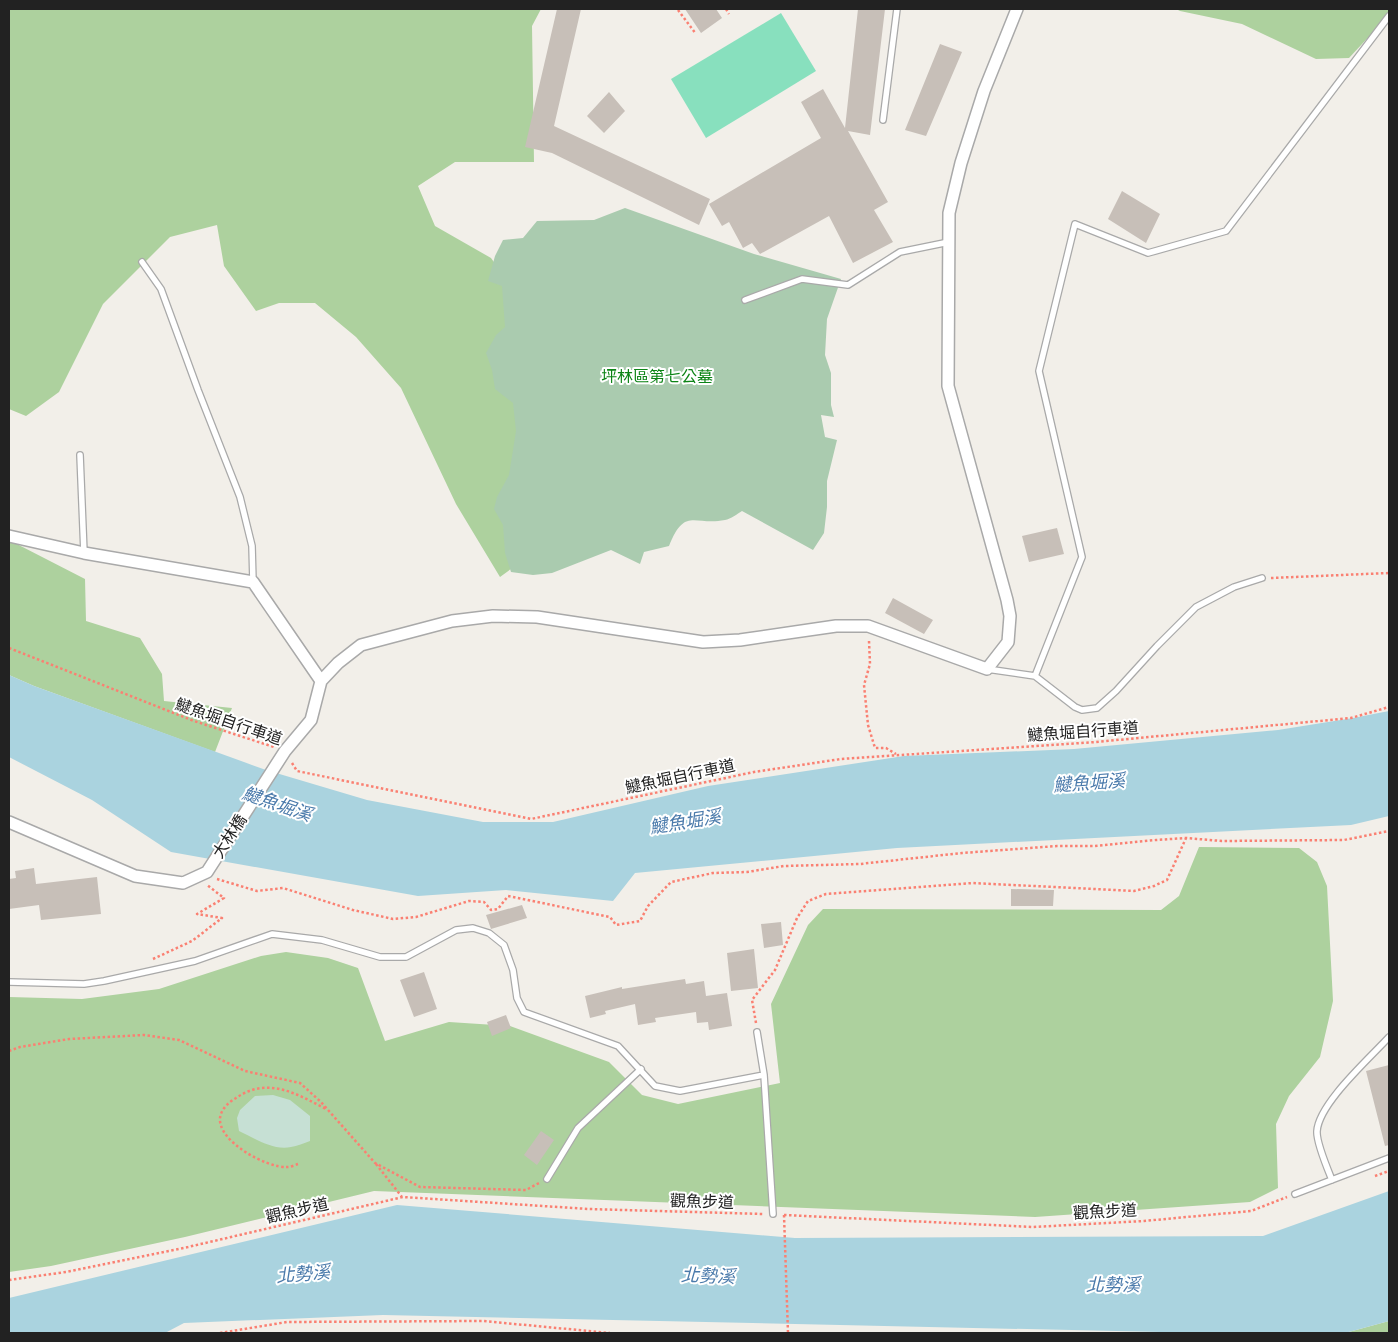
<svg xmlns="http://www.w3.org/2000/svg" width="1398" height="1342" font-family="'Space Grotesk','Noto Sans TC',sans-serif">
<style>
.forest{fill:#add19e}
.wetland{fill:#c6e0d4}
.cemetery{fill:#aacbaf}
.pitch{fill:#88e0be}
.water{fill:#aad3df}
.building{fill:#c7bfb8}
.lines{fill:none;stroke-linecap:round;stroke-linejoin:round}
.service-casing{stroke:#a9a9a9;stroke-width:8}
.minor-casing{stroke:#a9a9a9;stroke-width:14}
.path{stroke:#fa8072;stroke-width:2.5;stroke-dasharray:2.5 2.5;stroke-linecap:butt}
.service{stroke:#fff;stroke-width:5.5}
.minor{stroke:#fff;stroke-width:11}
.labels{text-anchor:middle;stroke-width:4;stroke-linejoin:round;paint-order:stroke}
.park-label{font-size:16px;fill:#0c8416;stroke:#fff}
.street-label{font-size:16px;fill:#222;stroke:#fff}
.water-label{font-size:18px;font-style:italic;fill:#4a7aab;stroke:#fff}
</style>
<rect width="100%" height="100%" fill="#f2efe9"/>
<path class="forest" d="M 9,9 L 541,9 L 532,26 L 534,162 L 455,162 L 418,186 L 435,226 L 491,258 L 532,315 L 519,563 L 500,577 L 456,504 L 401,388 L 356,337 L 315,303 L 279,303 L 256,311 L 224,266 L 217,225 L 170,237 L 103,304 L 59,392 L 26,416 L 9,409 Z
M 1176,9 L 1389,9 L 1389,15 L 1349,58 L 1316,59 L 1242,24 L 1180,11 Z
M 9,540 L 85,579 L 86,621 L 140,638 L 162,674 L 164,701 L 232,708 L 215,752 L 34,686 L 9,675 Z
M 1199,847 L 1299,848 L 1317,862 L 1327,886 L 1333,1001 L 1320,1057 L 1289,1096 L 1276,1124 L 1278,1188 L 1250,1202 L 1035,1217 L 374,1191 L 185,1237 L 51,1266 L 9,1272 L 9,997 L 82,999 L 159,989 L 261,956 L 286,952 L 328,958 L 358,968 L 385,1041 L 449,1022 L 510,1026 L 609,1062 L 642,1095 L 678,1104 L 780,1083 L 771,1004 L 808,925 L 823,909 L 1161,910 L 1179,896 Z
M 1389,1321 L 1389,1333 L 1345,1333 Z"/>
<path class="wetland" d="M 273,1095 L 290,1100 L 310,1116 L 310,1141 C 304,1143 297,1146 291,1147 C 273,1151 254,1138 239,1131 L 237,1118 L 240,1110 L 255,1096 Z"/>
<path class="cemetery" d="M 625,208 L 754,254 L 841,279 L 827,319 L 825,355 L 831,373 L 831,405 L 834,417 L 821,415 L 825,437 L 837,440 L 827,481 L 827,507 L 824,533 L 813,550 L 742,511 C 737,514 731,519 725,520 C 694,526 685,506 669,546 L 644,552 L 640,564 L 611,550 L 552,573 L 533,575 L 511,572 L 505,553 L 503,525 L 494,509 L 497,497 L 509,475 L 516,431 L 513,403 L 495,389 L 492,370 L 486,353 L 496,335 L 505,327 L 502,286 L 488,281 L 495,256 L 503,240 L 523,238 L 537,221 L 594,220 Z"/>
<path class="pitch" d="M 781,13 L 816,71 L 706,138 L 671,79 Z"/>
<path class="water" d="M 9,675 L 34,686 L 266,770 L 367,800 L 483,822 L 553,822 L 708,786 L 904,756 L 1074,749 L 1278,730 L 1353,718 L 1389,711 L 1389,816 L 1351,825 L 897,848 L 635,873 L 613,901 L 506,890 L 418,896 L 171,852 L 92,800 L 9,757 Z
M 1389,1191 L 1389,1321 L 1345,1333 L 1205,1333 L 383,1315 L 184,1323 L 165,1333 L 9,1333 L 9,1298 L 397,1205 L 795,1238 L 1263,1236 Z"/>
<path class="building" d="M 557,9 L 581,9 L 554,126 L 710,199 L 699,225 L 552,153 L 525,147 Z
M 685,9 L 716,9 L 722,18 L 701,33 Z
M 858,9 L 885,9 L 870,135 L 848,131 L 888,202 L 874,210 L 893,242 L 853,263 L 829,216 L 760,254 L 752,243 L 743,248 L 729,222 L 722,226 L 709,204 L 821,138 L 801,102 L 823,89 L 845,128 Z
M 940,44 L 962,52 L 926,136 L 905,130 Z
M 609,92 L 625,111 L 604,133 L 587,116 Z
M 1122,191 L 1160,214 L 1146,243 L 1108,219 Z
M 1057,528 L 1064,554 L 1029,562 L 1022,536 Z
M 893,598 L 933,620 L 924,634 L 885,613 Z
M 34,868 L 36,884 L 97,877 L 101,914 L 41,920 L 39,905 L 9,909 L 9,879 L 16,878 L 15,871 Z
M 1011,889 L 1054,890 L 1053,906 L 1011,906 Z
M 522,905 L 527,918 L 491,929 L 486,915 Z
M 781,922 L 783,945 L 764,948 L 761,924 Z
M 754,949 L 758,988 L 731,991 L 727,953 Z
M 424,972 L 437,1009 L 414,1017 L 400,980 Z
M 685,979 L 686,984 L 704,981 L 706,996 L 727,993 L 732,1026 L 709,1030 L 708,1022 L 697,1023 L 696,1012 L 655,1018 L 656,1022 L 638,1025 L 635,1004 L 605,1011 L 606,1014 L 590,1018 L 585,996 L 622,987 L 622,989 Z
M 506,1015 L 511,1028 L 492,1036 L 487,1022 Z
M 1389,1065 L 1389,1145 L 1385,1146 L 1366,1071 Z
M 541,1131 L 554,1140 L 537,1165 L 524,1155 Z"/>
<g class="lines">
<defs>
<path id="service" d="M 883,120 L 897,9
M 142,262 L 161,289 L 198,390 L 240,497 L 252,546 L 253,582
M 745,300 L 802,279 L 848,285 L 900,252 L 949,242
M 80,455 L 84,553
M 987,669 L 1035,676 L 1075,707 L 1082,710 L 1097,708 L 1116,691 L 1157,646 L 1196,607 L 1234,587 L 1262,578
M 1035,676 L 1082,557 L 1039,371 L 1075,224 L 1148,253 L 1226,231 L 1389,16
M 9,982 L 84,984 L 104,981 L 195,961 L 272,934 L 322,940 L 380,957 L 406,957 L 456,930 L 473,928 L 489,933 L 504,945 L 513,970 L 517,998 L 524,1012 L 618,1046 L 655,1086 L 680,1091 L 764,1075
M 757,1032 L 764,1075 L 773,1214
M 547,1179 L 578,1128 L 641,1069
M 1332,1180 C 1328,1170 1316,1142 1317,1131 C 1319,1103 1370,1058 1389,1037
M 1295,1194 L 1389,1158"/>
<path id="minor" d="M 9,536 L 84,553 L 253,582 L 321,681
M 9,822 L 135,876 L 183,883 L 207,872 L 285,751 L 311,720 L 321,681 L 338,663 L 361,645 L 452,621 L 493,616 L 537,617 L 703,642 L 740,640 L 836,626 L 868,626 L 987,669 L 1008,642 L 1010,616 L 1007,600 L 948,386 L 949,213 L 961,163 L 984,91 L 1017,9"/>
</defs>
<use href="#service" class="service-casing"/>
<use href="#minor" class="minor-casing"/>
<path class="path" d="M 726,9 L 729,14
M 678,10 L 696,34
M 1271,578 L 1389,573
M 869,641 L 870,664 L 864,685 L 868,725 L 875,748 L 886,748 L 896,754
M 9,648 L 194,721 L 274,747
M 292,763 L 297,771 L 531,819 L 754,772 L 841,759 L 1096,742 L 1351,718 L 1389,707
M 217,879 L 257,891 L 283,888 L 353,910 L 393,919 L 416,917 L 469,901 L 484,902 L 491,910 L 498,909 L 508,896 L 610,917 L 616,925 L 640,921 L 648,906 L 671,882 L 713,873 L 747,872 L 784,866 L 860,864 L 962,853 L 1057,846 L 1095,846 L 1156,840 L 1186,838 L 1222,841 L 1344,840 L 1389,831
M 153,959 L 192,941 L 222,918 L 197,914 L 224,898 L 207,885
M 756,1023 L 752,1000 L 775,970 L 797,918 L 808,901 L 826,894 L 973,883 L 1134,891 L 1154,886 L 1167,880 L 1186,838
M 9,1051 L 20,1047 L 69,1039 L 144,1035 L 179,1040 L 245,1071 L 300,1083 L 321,1102 L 375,1163 L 420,1187 L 526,1190 L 539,1183
M 298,1164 C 295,1165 291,1167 287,1167 C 267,1168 218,1142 220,1118 C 221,1109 229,1102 236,1098 C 268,1076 297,1094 326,1109
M 376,1164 L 402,1197
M 1375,1176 L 1389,1171
M 784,1215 L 1033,1227 L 1144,1221 L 1251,1211 L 1287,1197
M 784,1215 L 788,1333
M 9,1280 L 66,1272 L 188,1247 L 403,1197 L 589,1209 L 763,1214
M 220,1333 L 287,1322 L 483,1321 L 610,1333"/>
<use href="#service" class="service"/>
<use href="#minor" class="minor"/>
</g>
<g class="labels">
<g class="park-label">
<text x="657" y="382">坪林區第七公墓</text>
</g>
<g class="street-label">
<text transform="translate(229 721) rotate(19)" y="6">𩻸魚堀自行車道</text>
<text transform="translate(1083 731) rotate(-4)" y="6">𩻸魚堀自行車道</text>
<text transform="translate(680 776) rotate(-12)" y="6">𩻸魚堀自行車道</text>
<text transform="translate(229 836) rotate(-57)" y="6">大林橋</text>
<text transform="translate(702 1201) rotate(2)" y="6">觀魚步道</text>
<text transform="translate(297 1210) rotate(-13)" y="6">觀魚步道</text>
<text transform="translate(1105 1211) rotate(-3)" y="6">觀魚步道</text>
</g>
<g class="water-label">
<text transform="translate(1089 783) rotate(-4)" y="6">𩻸魚堀溪</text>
<text transform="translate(277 804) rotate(19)" y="6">𩻸魚堀溪</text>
<text transform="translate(685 822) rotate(-9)" y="6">𩻸魚堀溪</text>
<text transform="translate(303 1274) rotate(-5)" y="6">北勢溪</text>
<text transform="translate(708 1276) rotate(2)" y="6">北勢溪</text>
<text x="1113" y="1291">北勢溪</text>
</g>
</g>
<rect width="1398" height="1342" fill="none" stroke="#222222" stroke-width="20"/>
</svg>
